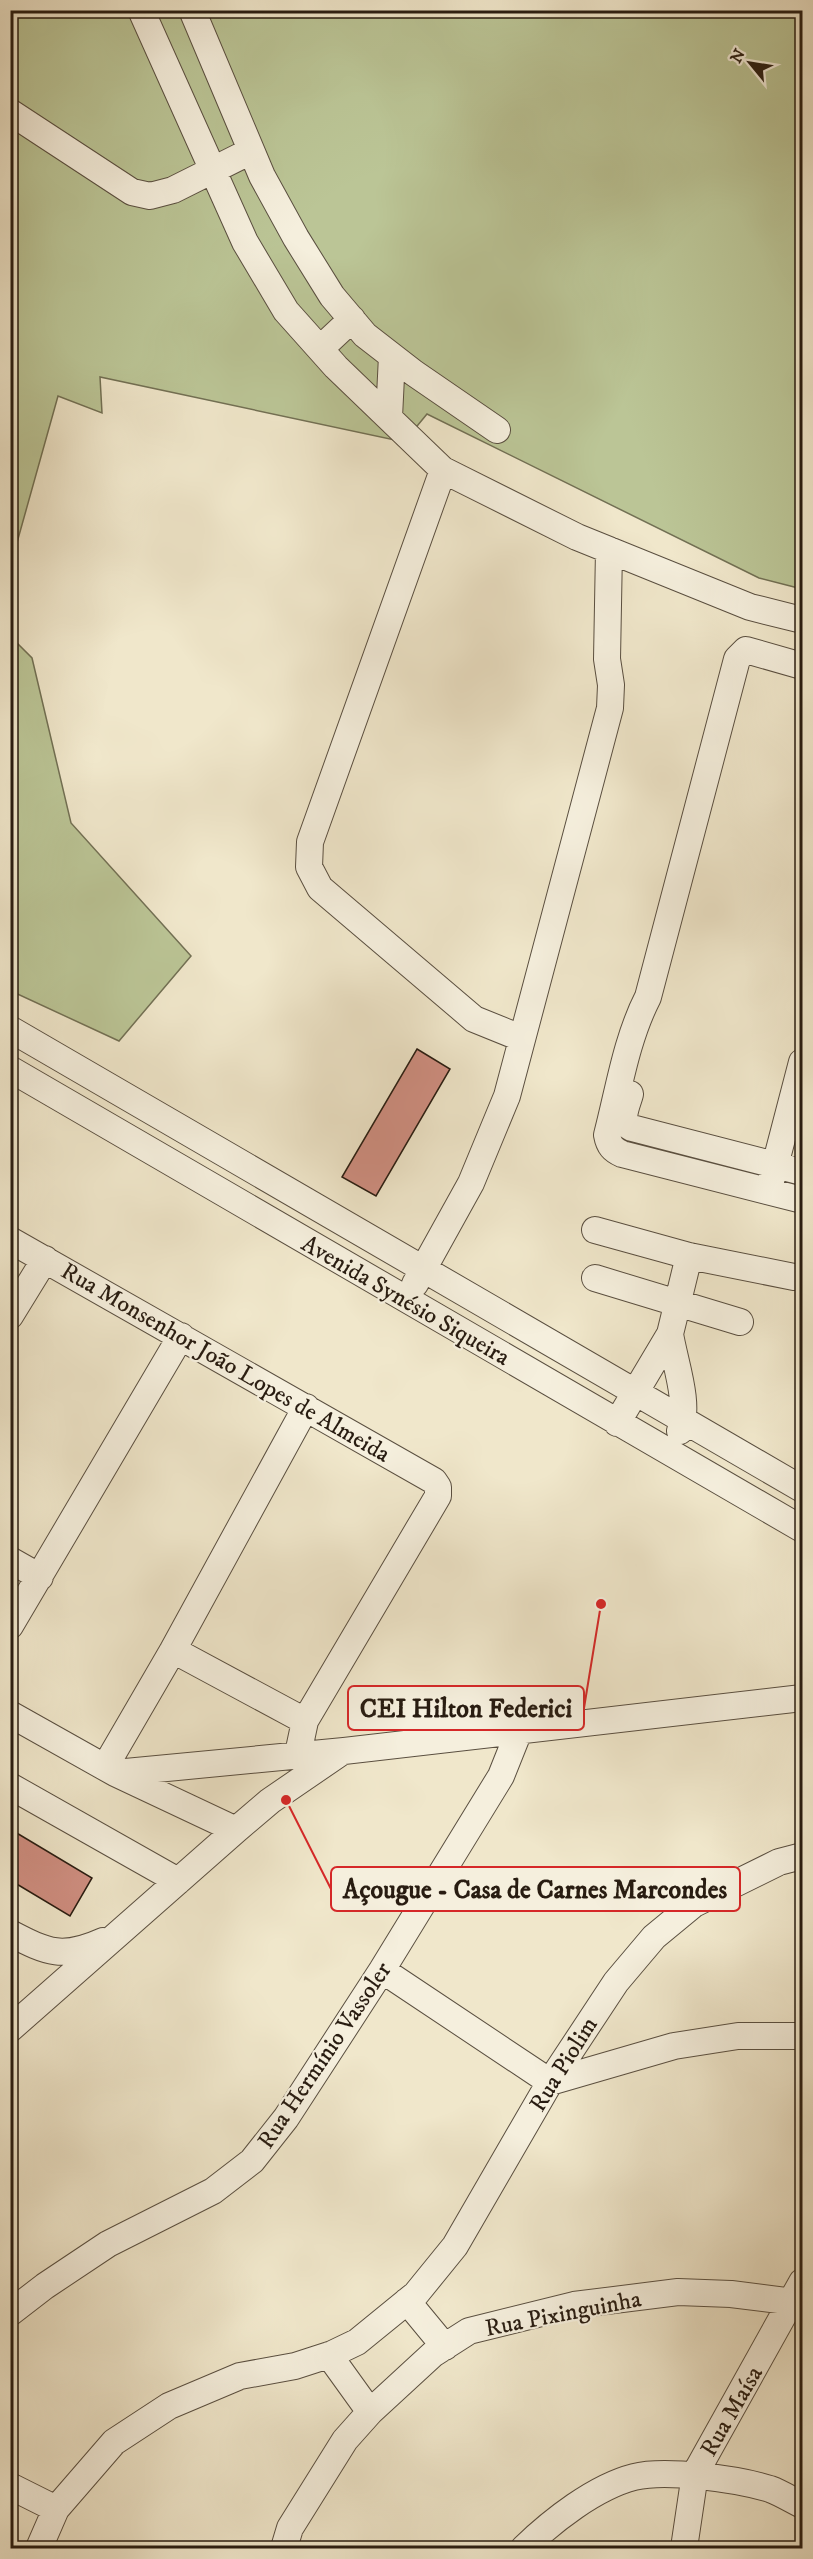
<svg xmlns="http://www.w3.org/2000/svg" width="813" height="2559" font-family="'IM FELL DW Pica',serif">
<style>
.green{fill:#bbc596;stroke:#727054;stroke-width:1.5}
.building{fill:#d08f82;stroke:#281c11;stroke-width:1.5}
.lines{fill:none;stroke-linecap:round;stroke-linejoin:round}
.street-casing{stroke:#5a4f40;stroke-width:28}
.street{stroke:#f5efdd;stroke-width:26}
.labels{text-anchor:middle;stroke-width:4.5;stroke-linejoin:round;paint-order:stroke}
.street-label{font-size:24px;fill:#281c11;stroke:#f5efdd}
.leader{fill:none;stroke:#d62828;stroke-width:2}
.callout-dot{fill:#d62828;stroke:#f5efdd;stroke-width:2}
.callout{fill:#f5efdd;stroke:#d62828;stroke-width:2}
.callout-label{font-size:26px;text-anchor:middle;font-weight:bold;fill:#281c11}
</style>
<rect width="100%" height="100%" fill="#f0e7cb"/>
<filter id="stains"><feTurbulence type="fractalNoise" baseFrequency=".00333" numOctaves="4"/><feColorMatrix values="0 0 0 0 .2 0 0 0 0 .09 0 0 0 0 .02 0 0 0 .5 -.17"/></filter>
<radialGradient id="worn" r=".72"><stop offset=".6" stop-color="#630" stop-opacity="0"/><stop offset="1" stop-color="#630" stop-opacity=".3"/></radialGradient>
<path class="green" d="M 11,11 L 802,11 L 802,589 L 759,578 L 427,414 L 404,442 L 100,377 L 102,413 L 58,396 L 11,564 Z
M 10,636 L 32,658 L 71,823 L 191,956 L 119,1041 L 11,991 Z"/>
<path class="building" d="M 417,1049 L 450,1069 L 376,1196 L 342,1177 Z
M 10,1829 L 92,1878 L 70,1916 L 10,1880 Z"/>
<g class="lines">
<defs>
<path id="street" d="M 141,10 L 245,242 L 286,311 L 336,367 L 443,470 L 577,537 L 750,607 L 802,620
M 192,10 L 262,176 L 296,238 L 332,296 L 365,335 L 414,373 L 497,430
M 10,112 L 132,192 L 150,196 L 173,190 L 251,151
M 320,349 L 352,319
M 389,417 L 392,356
M 443,470 L 310,842 L 309,867 L 320,888 L 474,1019 L 521,1038
M 802,666 L 746,650 L 737,659 L 648,997 C 626,1040 619,1089 607,1135 C 609,1146 613,1150 622,1154 L 802,1200
M 10,1029 L 802,1489
M 10,1069 L 802,1529
M 630,1094 C 627,1106 618,1121 632,1128 L 802,1172
M 771,1181 L 802,1062
M 595,1230 L 689,1256 L 794,1277
M 10,1240 L 434,1481 L 438,1487 L 438,1496 L 305,1721 L 298,1754
M 595,1278 L 740,1322
M 415,1284 L 471,1183 L 507,1096 L 610,708 L 611,685 L 607,659 L 609,550
M 10,1316 L 45,1259
M 670,1334 C 675,1364 690,1402 680,1431
M 617,1423 L 670,1334 L 689,1256
M 10,1560 L 40,1577
M 10,1626 L 181,1336
M 173,1650 L 305,1721
M 10,1714 L 115,1773 L 236,1830
M 105,1767 L 173,1650 L 306,1407
M 115,1773 L 344,1751 L 802,1698
M 10,1786 L 178,1881
M 10,1933 C 48,1953 63,1959 103,1941
M 382,1970 L 550,2082 L 674,2046 L 738,2036 L 802,2036
M 10,2029 L 236,1830 L 270,1801 L 343,1751
M 407,2301 L 445,2347
M 10,2313 L 45,2286 L 108,2244 L 213,2191 L 252,2161 L 286,2118 L 382,1970 L 501,1776 L 519,1731
M 329,2355 L 370,2412
M 10,2486 L 56,2509
M 39,2548 L 56,2509 L 114,2442 L 169,2406 L 240,2376 L 295,2366 L 332,2354 L 357,2342 L 416,2294 L 455,2246 L 550,2082 L 616,1982 L 654,1937 L 694,1904 L 779,1862 L 802,1856
M 284,2548 L 290,2528 L 345,2440 L 370,2412 L 433,2354 L 469,2331 L 574,2305 L 678,2292 L 731,2294 L 802,2303
M 524,2548 C 552,2521 595,2487 634,2477 C 666,2469 738,2479 770,2489 C 781,2493 792,2500 802,2505
M 684,2548 L 695,2474 L 802,2282"/>
</defs>
<use href="#street" class="street-casing"/>
<use href="#street" class="street"/>
</g>
<g class="labels">
<g class="street-label">
<text transform="translate(406 1300) rotate(30)" y="8">Avenida Synésio Siqueira</text>
<text transform="translate(226 1362) rotate(30)" y="8">Rua Monsenhor João Lopes de Almeida</text>
<text transform="translate(324 2055) rotate(-56)" y="8">Rua Hermínio Vassoler</text>
<text transform="translate(563 2064) rotate(-58)" y="8">Rua Piolim</text>
<text transform="translate(563 2313) rotate(-11)" y="8">Rua Pixinguinha</text>
<text transform="translate(731 2411) rotate(-60)" y="8">Rua Maísa</text>
</g>
</g>
<path class="leader" d="M601 1604L584 1708M286 1800L331 1889"/>
<g class="callout-dot">
<circle cx="601" cy="1604" r="6"/>
<circle cx="286" cy="1800" r="6"/>
</g>
<g class="callout">
<rect x="348" y="1686" width="236" height="44" rx="6"/>
<rect x="331" y="1867" width="409" height="44" rx="6"/>
</g>
<g class="callout-label">
<text x="466" y="1717">CEI Hilton Federici</text>
<text x="535" y="1898">Açougue - Casa de Carnes Marcondes</text>
</g>
<rect width="813" height="2559" fill="none" stroke="#f0e7cb" stroke-width="36"/>
<rect x="12" y="12" width="789" height="2535" fill="none" stroke="#281c11" stroke-width="3"/>
<rect x="18" y="18" width="777" height="2523" fill="none" stroke="#281c11" stroke-width="1.5"/>
<g transform="translate(750 63) rotate(300)" stroke="#f5efdd" stroke-width="4.5" paint-order="stroke">
<path d="M0-4.5L10 22L0 15L-10 22Z" fill="#281c11"/>
<text y="-9" font-size="16" font-weight="bold" text-anchor="middle" fill="#281c11">N</text>
</g>
<rect width="100%" height="100%" filter="url(#stains)"/>
<rect width="100%" height="100%" fill="url(#worn)"/>
</svg>
